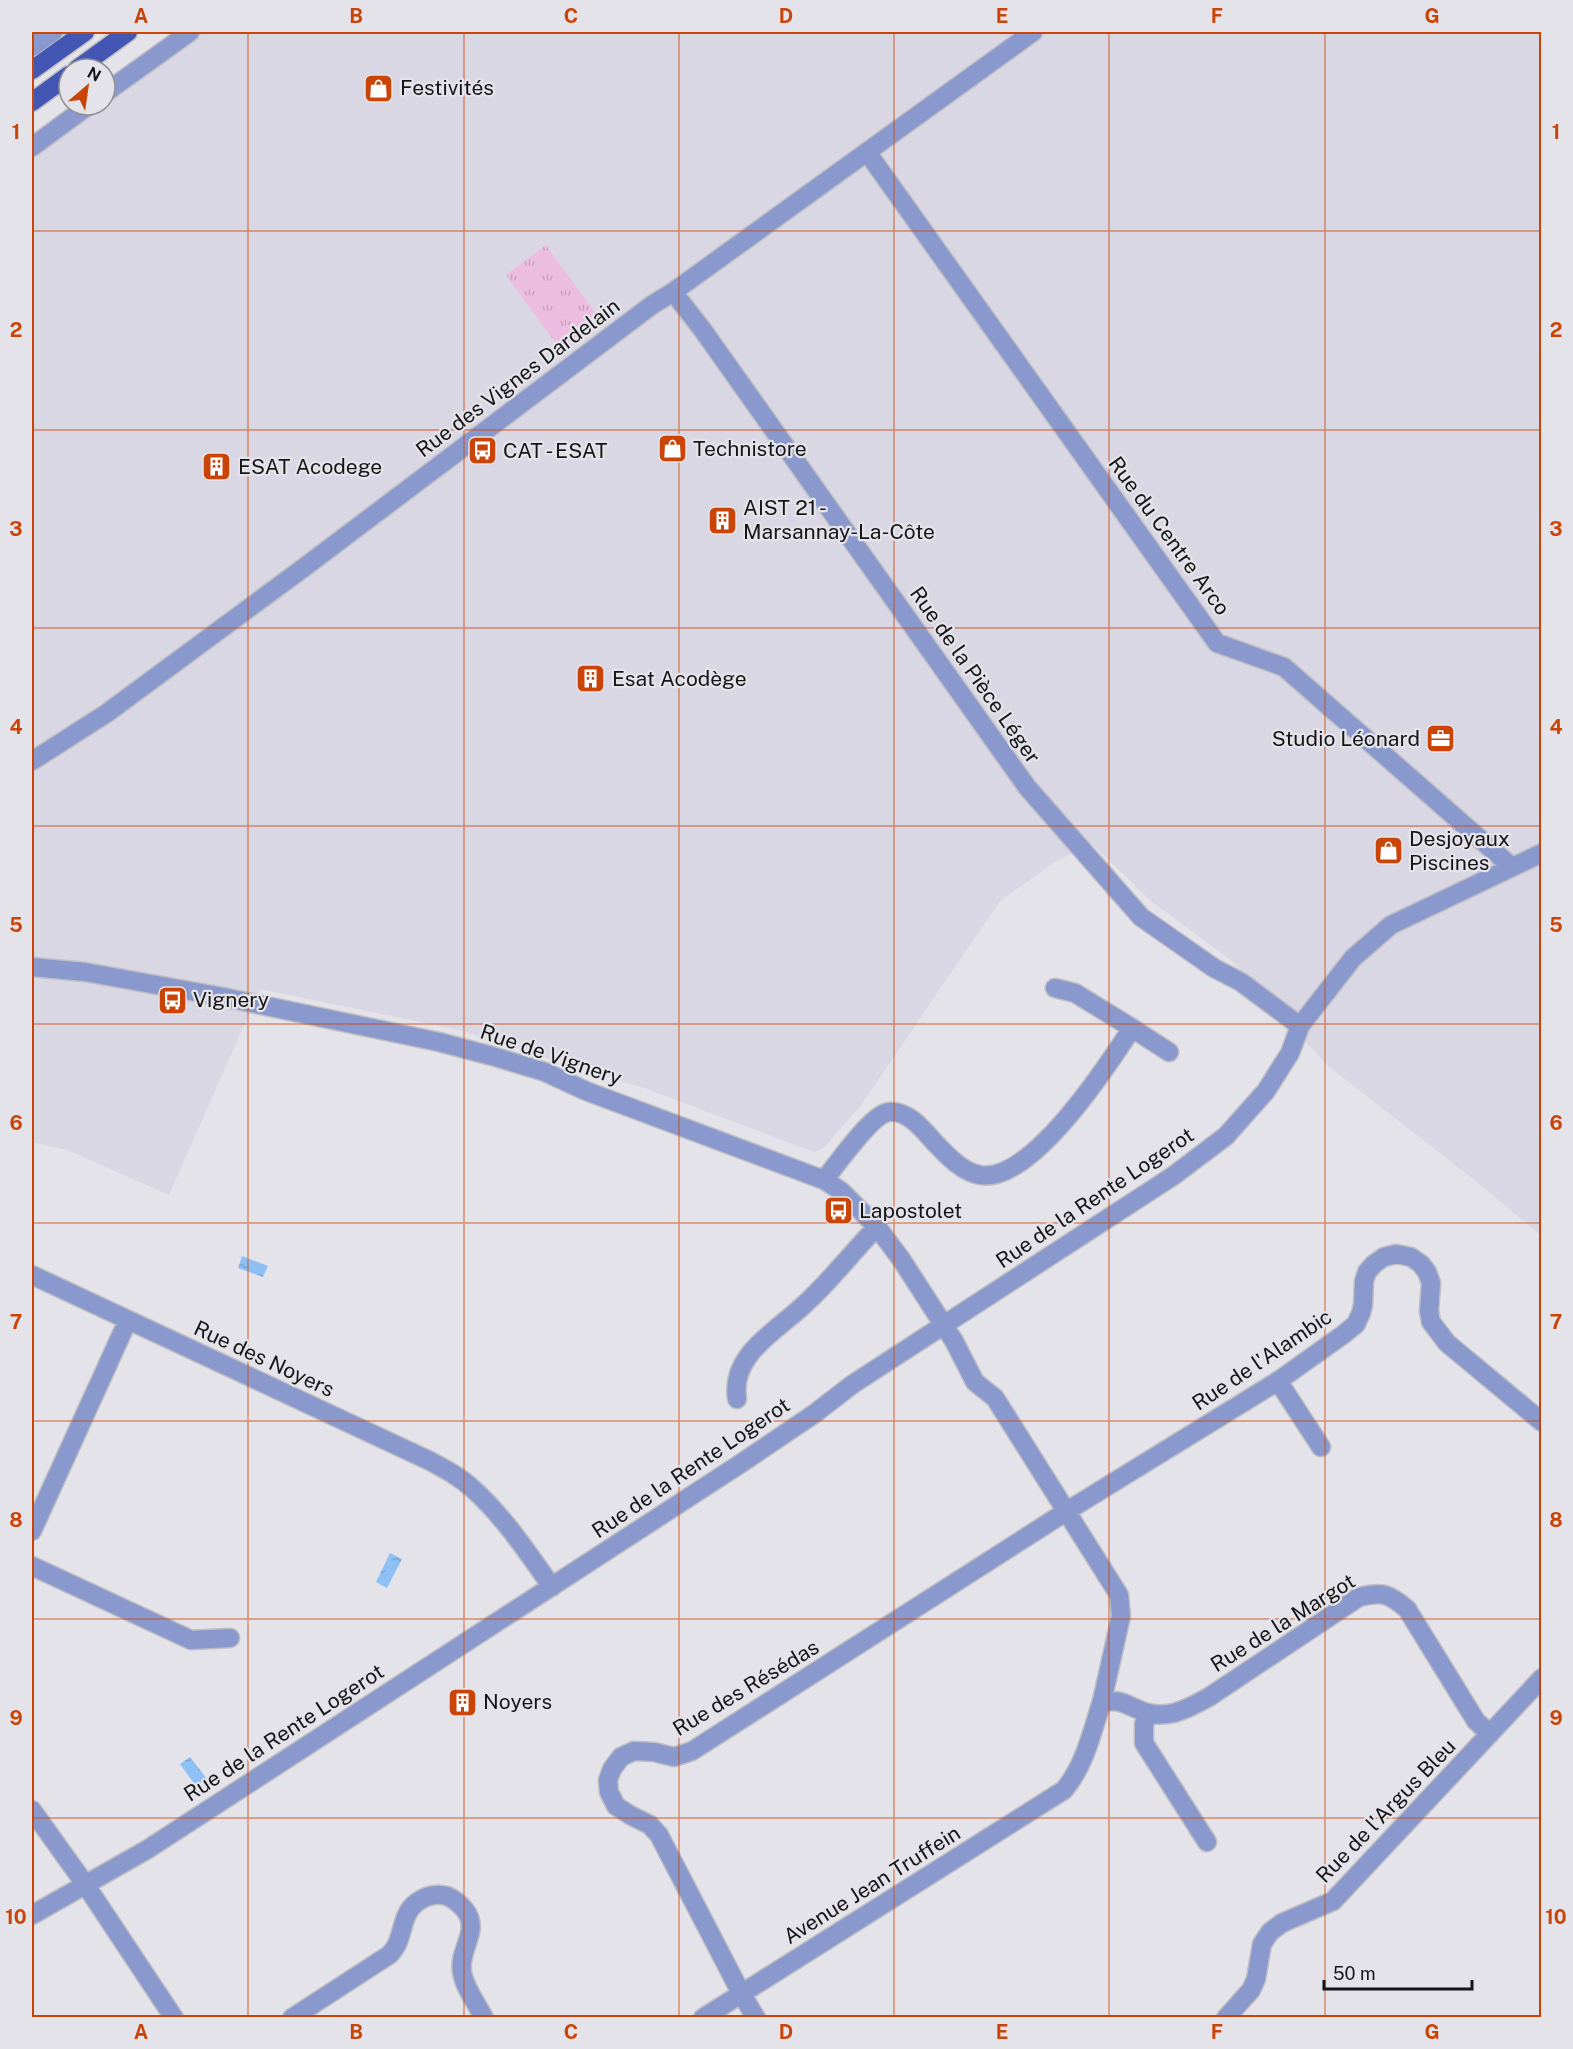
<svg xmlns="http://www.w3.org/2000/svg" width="1573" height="2049" font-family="'Public Sans',sans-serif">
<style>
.built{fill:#d9d7e4}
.grass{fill:url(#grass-tufts)}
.water{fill:url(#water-ripples)}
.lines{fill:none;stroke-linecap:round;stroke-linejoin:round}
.street-casing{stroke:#bfbec3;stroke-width:21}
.primary-casing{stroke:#bfbec3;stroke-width:21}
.street{stroke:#8a99cd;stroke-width:18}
.primary{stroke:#4456b4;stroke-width:18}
.grid{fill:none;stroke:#ca4408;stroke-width:1.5;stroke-opacity:0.55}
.labels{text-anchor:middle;stroke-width:4.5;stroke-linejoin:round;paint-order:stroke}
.poi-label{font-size:21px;fill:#151517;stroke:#e4e3e9;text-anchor:start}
.street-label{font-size:21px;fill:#151517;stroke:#e4e3e9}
.neatline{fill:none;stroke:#ca4408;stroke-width:2}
.grid-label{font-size:20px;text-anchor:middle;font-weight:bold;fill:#ca4408}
</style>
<defs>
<pattern id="grass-tufts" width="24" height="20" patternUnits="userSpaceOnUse" patternTransform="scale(1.5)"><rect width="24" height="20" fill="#edbde1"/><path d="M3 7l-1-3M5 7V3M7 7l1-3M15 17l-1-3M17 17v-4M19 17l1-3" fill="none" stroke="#caa2c0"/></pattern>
<pattern id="water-ripples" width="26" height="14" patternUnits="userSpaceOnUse" patternTransform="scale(1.5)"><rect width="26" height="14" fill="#8ec0f5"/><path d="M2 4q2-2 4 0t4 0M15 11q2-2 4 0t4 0" fill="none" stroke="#7aa4d1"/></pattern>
</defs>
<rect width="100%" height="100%" fill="#e4e3e9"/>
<path class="built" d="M 172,32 L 1541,32 L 1541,1236 L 1482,1186 L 1328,1066 L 1232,961 L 1151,901 L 1091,843 L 1055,862 L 1000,901 L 861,1105 L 824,1148 L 814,1152 L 647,1089 L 459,1030 L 260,989 L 169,1195 L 67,1150 L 32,1142 L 32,135 L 72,105 L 105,105 L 105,81 Z"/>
<path class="grass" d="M 546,245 L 603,323 L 562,352 L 506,275 Z"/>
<path class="water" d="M 242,1256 L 268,1266 L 263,1277 L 238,1268 Z
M 390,1553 L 402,1559 L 387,1588 L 376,1582 Z
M 190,1757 L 207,1779 L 196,1786 L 180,1764 Z"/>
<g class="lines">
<defs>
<path id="street" d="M 32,47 L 53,32
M 105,93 L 190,32
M 32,147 L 89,105
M 867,152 L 1217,643 L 1284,667 L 1512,867
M 673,292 L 702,329 L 1027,787 L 1141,917 L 1214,968 L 1241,982 L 1300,1026
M 32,761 L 107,713 L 306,566 L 652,305 L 673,292 L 1033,32
M 32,967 L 85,972 L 218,996 L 439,1042 L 492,1056 L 545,1072 L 586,1091 L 824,1180 L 841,1191 L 877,1227 L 901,1259 L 954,1341 L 975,1382 L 995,1398 L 1119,1595 L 1121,1616 L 1102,1701
M 1132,1028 L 1169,1052
M 824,1180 C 837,1165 871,1114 889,1112 C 909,1110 924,1131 936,1144 C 948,1156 962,1172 980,1175 C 1030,1185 1108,1065 1132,1028 L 1075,993 L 1055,988
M 32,1275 L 430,1461 C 445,1469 460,1477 473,1489 C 504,1517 528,1553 552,1587
M 1278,1381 L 1321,1447
M 737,1399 C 730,1353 779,1330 807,1302 C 832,1279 853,1251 877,1227
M 32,1531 L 128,1320
M 32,1566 L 191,1640 L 230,1638
M 1149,1713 L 1144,1724 L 1144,1743 L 1207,1842
M 32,1810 L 85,1884 L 174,2018
M 32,1915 L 148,1849 L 740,1464 L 814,1414 L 853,1384 L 1173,1176 L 1226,1136 L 1266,1091 L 1290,1053 L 1300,1026 L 1353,958 L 1391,925 L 1542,853
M 292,2018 L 389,1955 C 405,1941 399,1916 416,1903 C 425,1896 436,1893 447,1896 C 454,1899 460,1904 465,1910 C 481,1931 458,1949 462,1972 C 464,1987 477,2004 484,2018
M 703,2018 L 1064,1790 C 1085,1765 1092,1732 1102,1701 C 1122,1701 1119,1701 1137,1709 C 1164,1722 1186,1710 1209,1697 L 1359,1597 C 1383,1591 1389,1594 1407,1609 L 1476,1721 L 1490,1734
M 756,2018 L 741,1993 L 659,1835 L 650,1825 L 630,1815 L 616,1806 L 609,1792 L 608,1780 L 612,1769 L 621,1757 L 634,1751 L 654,1752 L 674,1757 L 692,1751 L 1067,1511 L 1278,1381 L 1344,1334 L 1356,1324 L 1361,1313 L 1363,1305 L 1364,1281 L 1367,1272 L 1374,1264 L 1384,1257 L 1396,1254 L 1411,1257 L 1421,1264 L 1427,1272 L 1431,1283 L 1429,1311 L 1431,1322 L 1447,1343 L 1542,1422
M 1226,2018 L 1251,1990 L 1256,1979 L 1262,1944 L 1270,1932 L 1282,1923 L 1333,1901 L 1542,1678"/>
<path id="primary" d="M 77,69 L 128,32
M 32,70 L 85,32
M 32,102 L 69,75"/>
</defs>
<use href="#street" class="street-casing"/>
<use href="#primary" class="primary-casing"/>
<use href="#street" class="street"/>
<use href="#primary" class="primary"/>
</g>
<path class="grid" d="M 248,32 L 248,2018M 464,32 L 464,2018M 679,32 L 679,2018M 894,32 L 894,2018M 1109,32 L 1109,2018M 1325,32 L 1325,2018M 32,231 L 1542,231M 32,430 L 1542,430M 32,628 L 1542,628M 32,826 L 1542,826M 32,1024 L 1542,1024M 32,1223 L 1542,1223M 32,1421 L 1542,1421M 32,1619 L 1542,1619M 32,1818 L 1542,1818"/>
<defs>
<symbol id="shop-square" viewBox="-11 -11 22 22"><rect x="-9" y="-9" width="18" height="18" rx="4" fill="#ca4408" stroke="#e4e3e9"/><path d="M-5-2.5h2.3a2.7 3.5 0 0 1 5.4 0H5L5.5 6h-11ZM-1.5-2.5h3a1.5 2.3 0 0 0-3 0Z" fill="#fff"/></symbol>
<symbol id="bus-square" viewBox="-11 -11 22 22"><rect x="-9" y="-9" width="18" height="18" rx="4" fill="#ca4408" stroke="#e4e3e9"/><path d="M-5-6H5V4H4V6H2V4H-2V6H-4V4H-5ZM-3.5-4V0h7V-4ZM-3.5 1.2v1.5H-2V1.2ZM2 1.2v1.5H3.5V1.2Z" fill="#fff"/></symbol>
<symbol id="building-square" viewBox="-11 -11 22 22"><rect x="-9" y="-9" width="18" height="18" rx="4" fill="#ca4408" stroke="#e4e3e9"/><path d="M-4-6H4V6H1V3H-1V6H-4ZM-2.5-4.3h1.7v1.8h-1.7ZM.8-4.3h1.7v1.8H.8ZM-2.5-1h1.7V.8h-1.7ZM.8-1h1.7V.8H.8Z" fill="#fff"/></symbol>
<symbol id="office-square" viewBox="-11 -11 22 22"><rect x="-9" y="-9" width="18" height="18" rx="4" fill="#ca4408" stroke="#e4e3e9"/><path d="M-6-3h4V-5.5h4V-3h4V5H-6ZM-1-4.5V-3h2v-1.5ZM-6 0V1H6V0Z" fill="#fff"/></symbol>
</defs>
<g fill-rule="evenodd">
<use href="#shop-square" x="362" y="72" width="33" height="33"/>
<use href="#shop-square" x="656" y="432" width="33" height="33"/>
<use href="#bus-square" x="466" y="434" width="33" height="33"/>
<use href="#building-square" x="200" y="450" width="33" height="33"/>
<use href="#building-square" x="706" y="504" width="33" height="33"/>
<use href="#building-square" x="574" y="662" width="33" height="33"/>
<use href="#office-square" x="1424" y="722" width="33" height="33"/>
<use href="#shop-square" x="1372" y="834" width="33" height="33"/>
<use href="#bus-square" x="156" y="984" width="33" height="33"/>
<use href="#bus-square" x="822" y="1194" width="33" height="33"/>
<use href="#building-square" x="446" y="1686" width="33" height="33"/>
</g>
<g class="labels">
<g class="poi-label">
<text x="400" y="95">Festivités</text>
<text x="693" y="456">Technistore</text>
<text x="503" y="458">CAT - ESAT</text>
<text x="238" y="474">ESAT Acodege</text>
<text x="743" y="515">AIST 21 -<tspan x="743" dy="24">Marsannay-La-Côte</tspan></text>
<text x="612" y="686">Esat Acodège</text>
<text x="1420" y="746" text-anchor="end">Studio Léonard</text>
<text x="1409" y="846">Desjoyaux<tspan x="1409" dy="24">Piscines</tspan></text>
<text x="193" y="1007">Vignery</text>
<text x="859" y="1218">Lapostolet</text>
<text x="483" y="1709">Noyers</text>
</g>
<g class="street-label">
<text transform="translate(518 378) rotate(-37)" y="7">Rue des Vignes Dardelain</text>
<text transform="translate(1169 536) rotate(54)" y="7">Rue du Centre Arco</text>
<text transform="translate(975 675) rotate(55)" y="7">Rue de la Pièce Léger</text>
<text transform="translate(551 1055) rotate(19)" y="7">Rue de Vignery</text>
<text transform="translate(1095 1198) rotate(-34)" y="7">Rue de la Rente Logerot</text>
<text transform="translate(264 1359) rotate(25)" y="7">Rue des Noyers</text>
<text transform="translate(1262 1360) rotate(-34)" y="7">Rue de l'Alambic</text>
<text transform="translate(691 1468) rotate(-34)" y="7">Rue de la Rente Logerot</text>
<text transform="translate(1283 1623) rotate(-32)" y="7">Rue de la Margot</text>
<text transform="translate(746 1688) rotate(-31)" y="7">Rue des Résédas</text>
<text transform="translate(284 1733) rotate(-33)" y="7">Rue de la Rente Logerot</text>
<text transform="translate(1386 1811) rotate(-46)" y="7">Rue de l'Argus Bleu</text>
<text transform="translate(872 1885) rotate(-32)" y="7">Avenue Jean Truffein</text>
</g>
</g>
<rect width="1573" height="2049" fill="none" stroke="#e4e3e9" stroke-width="66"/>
<g transform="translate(87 87) rotate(29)"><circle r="28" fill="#e4e3e9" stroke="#919195" stroke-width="1.5"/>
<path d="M0-4.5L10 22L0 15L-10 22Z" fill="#ca4408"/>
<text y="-9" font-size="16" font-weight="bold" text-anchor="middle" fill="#151517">N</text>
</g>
<path d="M1324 1980v9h148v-9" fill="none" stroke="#151517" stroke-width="3"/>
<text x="1333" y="1980" font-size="18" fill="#151517" stroke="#e4e3e9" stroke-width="4.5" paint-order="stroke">50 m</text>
<rect x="33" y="33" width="1507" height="1983" class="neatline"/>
<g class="grid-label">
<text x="141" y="23">A</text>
<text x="356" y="23">B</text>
<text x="571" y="23">C</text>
<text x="786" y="23">D</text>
<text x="1002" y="23">E</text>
<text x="1217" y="23">F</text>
<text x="1432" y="23">G</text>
<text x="16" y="139">1</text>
<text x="1556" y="139">1</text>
<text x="16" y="337">2</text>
<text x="1556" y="337">2</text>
<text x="16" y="536">3</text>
<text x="1556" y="536">3</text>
<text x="16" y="734">4</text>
<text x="1556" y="734">4</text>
<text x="16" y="932">5</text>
<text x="1556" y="932">5</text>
<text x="16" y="1130">6</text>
<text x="1556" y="1130">6</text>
<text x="16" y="1329">7</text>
<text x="1556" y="1329">7</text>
<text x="16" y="1527">8</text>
<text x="1556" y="1527">8</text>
<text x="16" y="1725">9</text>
<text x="1556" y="1725">9</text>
<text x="16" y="1924">10</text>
<text x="1556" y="1924">10</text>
<text x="141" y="2039">A</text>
<text x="356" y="2039">B</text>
<text x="571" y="2039">C</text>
<text x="786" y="2039">D</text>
<text x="1002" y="2039">E</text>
<text x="1217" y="2039">F</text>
<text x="1432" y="2039">G</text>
</g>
</svg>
